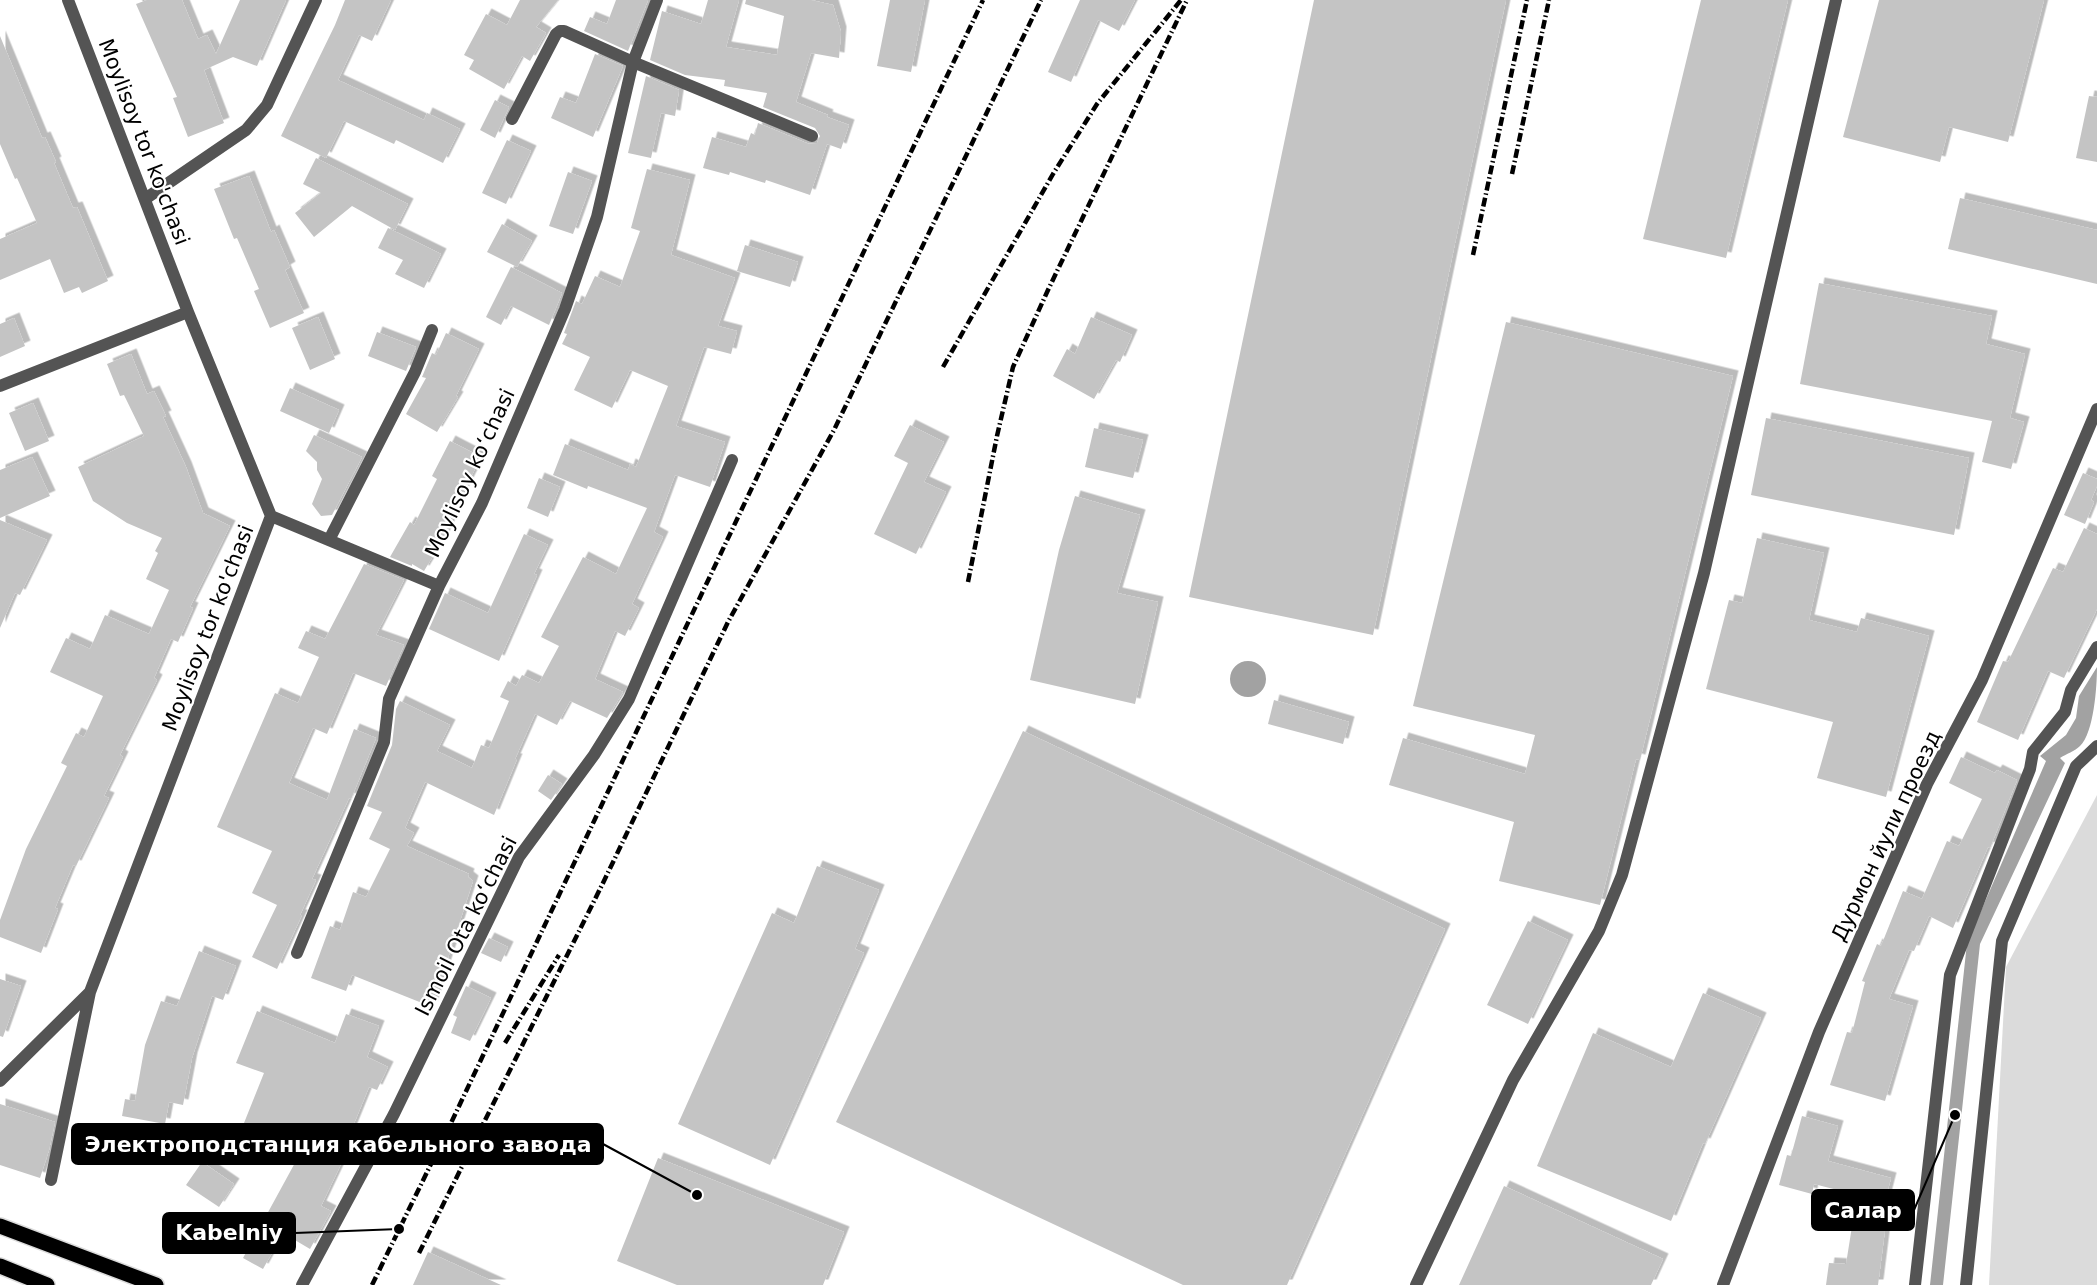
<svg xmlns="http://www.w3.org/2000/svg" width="2097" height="1285" font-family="'DejaVu Sans',sans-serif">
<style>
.green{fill:#dbdbdb}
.water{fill:#a2a2a2}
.building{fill:#c4c4c4;filter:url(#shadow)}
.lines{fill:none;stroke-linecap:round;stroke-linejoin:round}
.primary-casing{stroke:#dbdbdb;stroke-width:18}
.lane{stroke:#545454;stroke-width:12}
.street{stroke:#545454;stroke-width:12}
.primary{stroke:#000;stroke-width:15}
.rail{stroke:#000;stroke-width:4.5;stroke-dasharray:9 3 1.5 3;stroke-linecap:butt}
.labels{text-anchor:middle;stroke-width:4.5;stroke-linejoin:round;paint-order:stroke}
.street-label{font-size:21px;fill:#000;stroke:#fff}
.leader{fill:none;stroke:#000;stroke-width:2}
.callout-dot{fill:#000;stroke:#fff;stroke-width:2}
.callout{fill:#000;stroke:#000;stroke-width:2}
.callout-label{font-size:22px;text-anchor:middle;font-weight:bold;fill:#fff}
</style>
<defs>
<filter id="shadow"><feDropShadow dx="5.5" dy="-5.5" stdDeviation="0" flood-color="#0004"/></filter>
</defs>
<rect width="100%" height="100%" fill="#fff"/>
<path class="green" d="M 2097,795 L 2097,1285 L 1989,1285 L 2006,967 Z"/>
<path class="water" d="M1230 679a18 18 0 1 1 36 0a18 18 0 1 1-36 0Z
M 2097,667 C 2097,686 2094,733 2080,746 C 2075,751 2066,754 2060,758 L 2065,763 L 1980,944 L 1943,1285 L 1930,1285 L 1967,943 L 2046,761 L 2040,756 L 2066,735 L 2076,718 L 2079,696 Z"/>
<path class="building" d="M 147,0 L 182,0 L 198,39 L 207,35 L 216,54 L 240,0 L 286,0 L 257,66 L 233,57 L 204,70 L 224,123 L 188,137 L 173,98 L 177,97 L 136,4 Z
M 345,0 L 391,0 L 372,41 L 359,35 L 338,80 L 424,120 L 427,113 L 460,129 L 443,163 L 396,140 L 394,144 L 344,121 L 326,158 L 281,136 L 335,25 Z
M 520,0 L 558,0 L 536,27 L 546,33 L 530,61 L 522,56 L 504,89 L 469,69 L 474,60 L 464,55 L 486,14 L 507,25 Z
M 616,0 L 648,0 L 628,51 L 584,31 L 590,17 L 607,24 Z
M 708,0 L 739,0 L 726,47 L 777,55 L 784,16 L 745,4 L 746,0 L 811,0 L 833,5 L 841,32 L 839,58 L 811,53 L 796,102 L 828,115 L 827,117 L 849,125 L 841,149 L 827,144 L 810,195 L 766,180 L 765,183 L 730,172 L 729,175 L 703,168 L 712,137 L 746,147 L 751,133 L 755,135 L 758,123 L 809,144 L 817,143 L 820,136 L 815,128 L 763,107 L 767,93 L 724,86 L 725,80 L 685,75 L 650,60 L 662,11 L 701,24 Z
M 890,0 L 925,0 L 911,72 L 877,66 Z
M 1080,0 L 1135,0 L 1119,31 L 1098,20 L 1071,82 L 1048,72 Z
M 1314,0 L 1506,0 L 1373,635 L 1189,597 Z
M 1701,0 L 1788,0 L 1726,258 L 1643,239 Z
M 1879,0 L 2044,0 L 2008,142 L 1949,127 L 1940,162 L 1843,137 Z
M 0,36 L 42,138 L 45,137 L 56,162 L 54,163 L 73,208 L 77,207 L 108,281 L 82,293 L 79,287 L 64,293 L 50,259 L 0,280 L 0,239 L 37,223 L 17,178 L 15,179 L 0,144 Z
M 595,54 L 623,66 L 593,137 L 551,118 L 560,97 L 576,103 Z
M 646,76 L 679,90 L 675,116 L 661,113 L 651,158 L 628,153 Z
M 2089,96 L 2097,97 L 2097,162 L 2076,158 Z
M 495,100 L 509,107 L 495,138 L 480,130 Z
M 507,140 L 531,151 L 506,204 L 482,193 Z
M 316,158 L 408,204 L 395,230 L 352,206 L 314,237 L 295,213 L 321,193 L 303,184 Z
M 647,169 L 690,180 L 671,255 L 735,278 L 718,326 L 737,331 L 731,354 L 704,347 L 676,426 L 725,442 L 710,487 L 675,475 L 654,532 L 663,537 L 632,604 L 639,608 L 625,636 L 615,631 L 595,679 L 623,692 L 607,718 L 570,701 L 557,725 L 535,714 L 515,759 L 517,759 L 494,815 L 425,782 L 405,828 L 414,833 L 407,846 L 469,874 L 468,877 L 473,881 L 432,1007 L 352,975 L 346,991 L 311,978 L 330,926 L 340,930 L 353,892 L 366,897 L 390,849 L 369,839 L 382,812 L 367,806 L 392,745 L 396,709 L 400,701 L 450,725 L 437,751 L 472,768 L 481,745 L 489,748 L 509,701 L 500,697 L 508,681 L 516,686 L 522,675 L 539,683 L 559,646 L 541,637 L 583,557 L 616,574 L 647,508 L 588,486 L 587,489 L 553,475 L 565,444 L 628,470 L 630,464 L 636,467 L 668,386 L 630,370 L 612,408 L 574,390 L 590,357 L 562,344 L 567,334 L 564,333 L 576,301 L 582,304 L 595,276 L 620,287 L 640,231 L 631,228 Z
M 568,172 L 592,181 L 573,234 L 549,226 Z
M 249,176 L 271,232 L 274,230 L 290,267 L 285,270 L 304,313 L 270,328 L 254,291 L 259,289 L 237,238 L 234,239 L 214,189 Z
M 1960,198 L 2097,230 L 2097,284 L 1948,249 Z
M 502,224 L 532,241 L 517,267 L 487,252 Z
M 388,228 L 441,254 L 424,288 L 395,274 L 403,260 L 378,248 Z
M 745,245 L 798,262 L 790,287 L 737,271 Z
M 511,267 L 562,293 L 549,325 L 511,306 L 501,325 L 486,317 Z
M 1819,283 L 1992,316 L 1986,344 L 2025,354 L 2010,418 L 2024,422 L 2011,469 L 1982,462 L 1992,421 L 1800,384 Z
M 318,317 L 335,359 L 310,370 L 292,328 Z
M 1091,317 L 1132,335 L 1120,362 L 1116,360 L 1094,399 L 1053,376 L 1067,349 L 1075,354 Z
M 14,318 L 25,346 L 0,357 L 0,324 Z
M 1506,322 L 1733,376 L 1640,760 L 1636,759 L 1600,905 L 1499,881 L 1514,822 L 1389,785 L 1403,738 L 1525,774 L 1535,735 L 1413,706 Z
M 377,332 L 416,347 L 406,371 L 368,356 Z
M 446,333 L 479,349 L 456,396 L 458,397 L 437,432 L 406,414 L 426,378 L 422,377 L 432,353 L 436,355 Z
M 131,354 L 147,394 L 154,391 L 166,416 L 163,417 L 186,467 L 203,513 L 230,526 L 190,607 L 193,608 L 178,642 L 171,639 L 154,678 L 157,680 L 120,755 L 123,757 L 104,796 L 109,798 L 76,866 L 73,865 L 55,908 L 58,909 L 41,953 L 0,937 L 0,920 L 26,849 L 67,766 L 61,763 L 76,733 L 84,737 L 103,696 L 50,672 L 66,638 L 90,649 L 105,615 L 149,634 L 169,590 L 146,579 L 158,553 L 155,551 L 162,538 L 127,523 L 93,501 L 78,467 L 144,436 L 124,395 L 120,396 L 107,364 Z
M 290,388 L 339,410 L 329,433 L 280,411 Z
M 33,403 L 49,441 L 25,451 L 9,413 Z
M 1766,418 L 1969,458 L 1954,535 L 1751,495 Z
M 910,425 L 944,442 L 924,482 L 946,492 L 916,554 L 874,534 L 908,463 L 894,456 Z
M 1094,428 L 1143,440 L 1133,478 L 1085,467 Z
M 314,435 L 362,457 L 332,515 L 321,516 L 312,504 L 322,479 L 317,470 L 317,462 L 306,451 Z
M 450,441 L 481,457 L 459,501 L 461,501 L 442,541 L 424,571 L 412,564 L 412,566 L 390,557 L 410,522 L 414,525 L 437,479 L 432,476 Z
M 32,457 L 50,496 L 0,518 L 0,470 Z
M 2083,473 L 2097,479 L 2097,486 L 2091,500 L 2094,502 L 2085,524 L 2064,515 Z
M 539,478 L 560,487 L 548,517 L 527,508 Z
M 1075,496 L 1140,515 L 1117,593 L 1158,602 L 1135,704 L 1030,680 L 1059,550 Z
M 0,520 L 47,540 L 20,595 L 15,593 L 0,628 Z
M 2084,528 L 2097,534 L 2097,609 L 2064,678 L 2048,671 L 2018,740 L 1977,722 L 2003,661 L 2008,662 L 2053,568 L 2063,572 Z
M 524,534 L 548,545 L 534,574 L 537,575 L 499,661 L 429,629 L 445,593 L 488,613 Z
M 1757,538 L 1824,553 L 1809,620 L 1857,632 L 1861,618 L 1929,636 L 1886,797 L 1817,778 L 1833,722 L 1706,689 L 1729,600 L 1742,603 Z
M 364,564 L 404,580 L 376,635 L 404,645 L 386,686 L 353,673 L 327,734 L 313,728 L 289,783 L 327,800 L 354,729 L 376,738 L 351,799 L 349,798 L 312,879 L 316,880 L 300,915 L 302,915 L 277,969 L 252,957 L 277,905 L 252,893 L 272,851 L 217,827 L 275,693 L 298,703 L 319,657 L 298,648 L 306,631 L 325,639 Z
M 1274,700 L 1349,722 L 1343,744 L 1268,724 Z
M 1023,731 L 1445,929 L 1287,1285 L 1183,1285 L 836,1122 Z
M 1961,757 L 1995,773 L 1997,770 L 2017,780 L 1990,848 L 1988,847 L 1953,928 L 1929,916 L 1914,951 L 1909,950 L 1889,999 L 1913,1006 L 1885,1101 L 1830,1085 L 1847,1032 L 1852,1033 L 1865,982 L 1862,981 L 1877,944 L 1881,946 L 1903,891 L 1922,899 L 1947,841 L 1959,846 L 1982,799 L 1949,783 Z
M 548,775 L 562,784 L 551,800 L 538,791 Z
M 817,866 L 879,890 L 855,949 L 864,953 L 770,1165 L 678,1124 L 772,913 L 794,923 Z
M 1528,921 L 1568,940 L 1528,1024 L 1487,1005 Z
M 489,938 L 508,947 L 501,962 L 481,953 Z
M 199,951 L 236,966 L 223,1000 L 212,996 L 192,1058 L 183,1105 L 169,1102 L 165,1124 L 122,1116 L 125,1099 L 135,1101 L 145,1045 L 161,1001 L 177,1006 Z
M 0,979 L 21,986 L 3,1037 L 0,1036 Z
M 466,986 L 491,998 L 470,1041 L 451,1033 L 457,1017 L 453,1015 Z
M 1703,993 L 1761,1018 L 1705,1144 L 1703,1143 L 1671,1221 L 1537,1166 L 1593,1033 L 1671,1067 Z
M 257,1011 L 335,1043 L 346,1014 L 379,1026 L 367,1057 L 388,1067 L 377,1090 L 369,1087 L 339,1160 L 342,1162 L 321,1206 L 331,1211 L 310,1249 L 283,1233 L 263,1269 L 243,1258 L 296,1161 L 238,1138 L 264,1073 L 236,1063 Z
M 0,1104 L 55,1122 L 49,1150 L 40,1178 L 0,1165 Z
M 1802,1116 L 1838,1126 L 1828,1161 L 1891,1178 L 1878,1228 L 1885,1230 L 1878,1285 L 1826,1285 L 1829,1263 L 1846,1264 L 1857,1195 L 1814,1184 L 1812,1194 L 1779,1185 L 1787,1155 L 1791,1156 Z
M 658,1158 L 844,1232 L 823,1285 L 677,1285 L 617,1261 Z
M 202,1162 L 234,1184 L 219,1207 L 186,1185 Z
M 1504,1186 L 1663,1259 L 1651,1285 L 1459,1285 Z
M 428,1252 L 501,1285 L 413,1285 Z"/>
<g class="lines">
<defs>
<path id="primary" d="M 0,1226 L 156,1285
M 0,1266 L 47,1285"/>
</defs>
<use href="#primary" class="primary-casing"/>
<path class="lane" d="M 1416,1285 L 1513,1080 L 1599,931 L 1622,875 L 1704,573 L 1836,0"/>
<path class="street" d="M 512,119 L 556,34 L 560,31 L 564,31 L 633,62 L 812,136
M 145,199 L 246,130 L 267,105 L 316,0
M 0,386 L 188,312
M 271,516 L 439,586
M 329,540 L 415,372 L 432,330
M 297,953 L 384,742 L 389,699 L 439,586 L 482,503 L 565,309 L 597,217 L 633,62 L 657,0
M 0,1081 L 89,993
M 51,1180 L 90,992 L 271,516 L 188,312 L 68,0
M 302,1285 L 394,1114 L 519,857 L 594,755 L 629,699 L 732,460
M 1723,1285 L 1819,1032 L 1927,784 L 1982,680 L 2097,409
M 1915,1285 L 1950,975 L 2030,769 L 2033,752 L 2065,712 L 2071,690 L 2097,647
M 1966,1285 L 2002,941 L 2076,766 L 2097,746"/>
<use href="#primary" class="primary"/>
<path class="rail" d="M 1512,174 L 1549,0
M 1473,255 L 1527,0
M 943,367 L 1053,174 L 1097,104 L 1181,0
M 968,582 L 997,436 L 1013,367 L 1048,290 L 1187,0
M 505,1043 L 559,955
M 419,1253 L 603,883 L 728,622 L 834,430 L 1041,0
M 372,1285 L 451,1123 L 983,0"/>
</g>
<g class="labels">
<g class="street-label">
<text transform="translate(144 142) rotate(69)" y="7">Moylisoy tor ko'chasi</text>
<text transform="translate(470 473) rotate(-65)" y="7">Moylisoy koʻchasi</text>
<text transform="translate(208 628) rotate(-69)" y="7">Moylisoy tor ko'chasi</text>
<text transform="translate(1886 836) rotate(-65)" y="7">Дурмон йули проезд</text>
<text transform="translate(466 926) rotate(-63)" y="7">Ismoil Ota koʻchasi</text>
</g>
</g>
<path class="leader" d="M697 1195L603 1144M1955 1115L1914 1210M399 1229L295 1233"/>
<g class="callout-dot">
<circle cx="697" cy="1195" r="6"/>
<circle cx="1955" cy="1115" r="6"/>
<circle cx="399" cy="1229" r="6"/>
</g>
<g class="callout">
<rect x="72" y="1124" width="531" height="40" rx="6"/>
<rect x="1812" y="1190" width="102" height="40" rx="6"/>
<rect x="163" y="1213" width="132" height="40" rx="6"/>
</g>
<g class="callout-label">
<text x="338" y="1152">Электроподстанция кабельного завода</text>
<text x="1863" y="1218">Салар</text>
<text x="229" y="1240">Kabelniy</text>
</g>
</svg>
